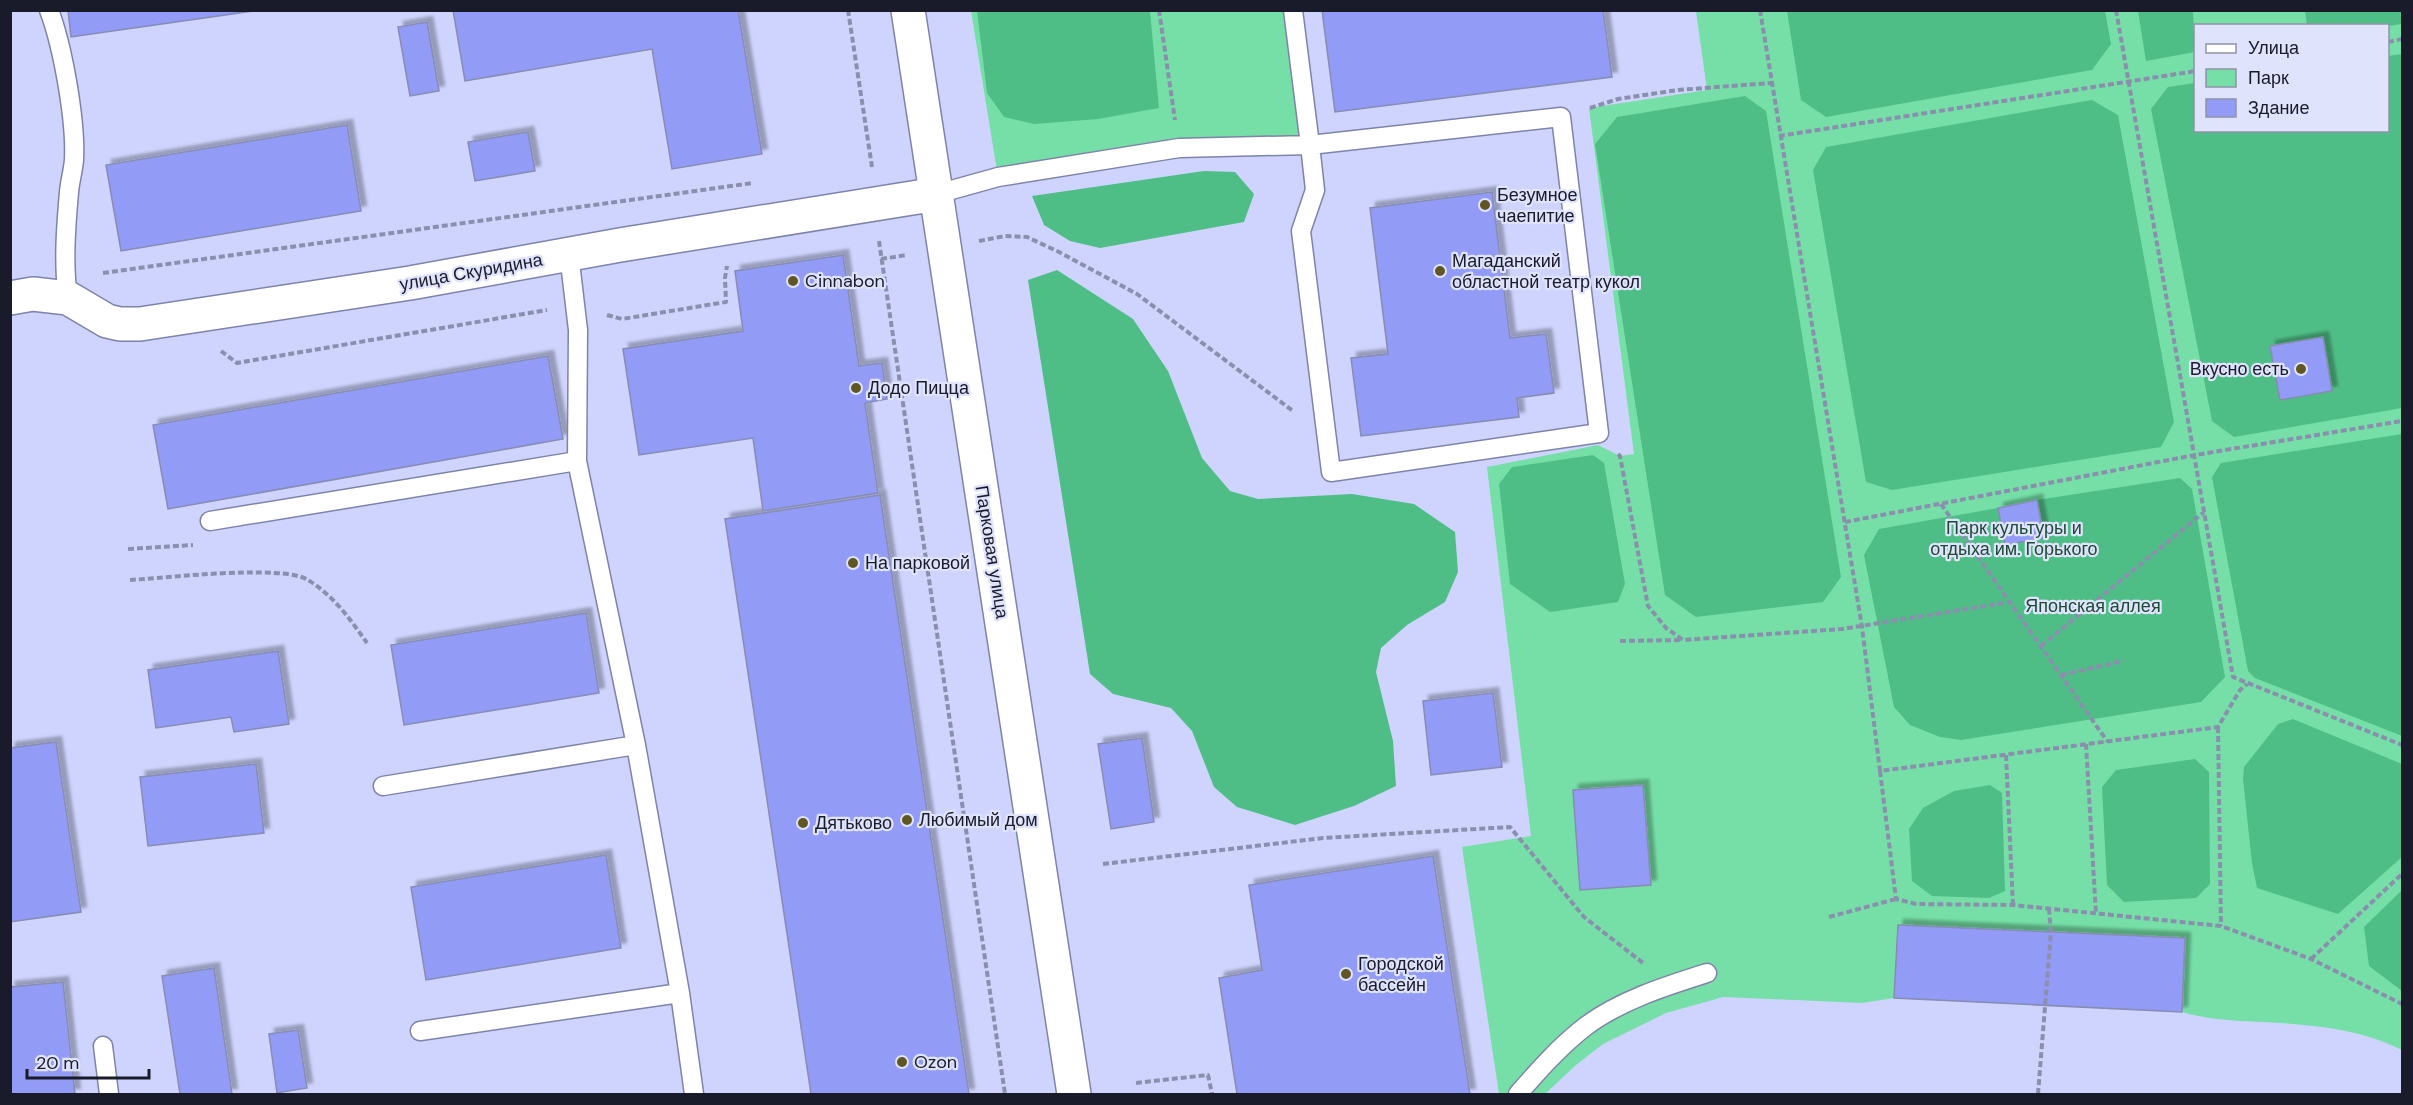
<svg xmlns="http://www.w3.org/2000/svg" width="2413" height="1105" font-family="'DM Sans',sans-serif">
<style>
.green{fill:#76dfa7;fill-rule:evenodd}
.forest{fill:#4fbe86}
.building{fill:#929bf5;stroke:#868cb2;stroke-width:1.5;filter:url(#shadow)}
.lines{fill:none;stroke-linecap:round;stroke-linejoin:round}
.lane-casing{stroke:#7e83a9;stroke-width:21}
.street-casing{stroke:#7e83a9;stroke-width:36}
.path{stroke:#8b8fae;stroke-width:4;stroke-dasharray:6 3;stroke-linecap:butt}
.lane{stroke:#fff;stroke-width:18}
.street{stroke:#fff;stroke-width:33}
.poi-dot{fill:#605623;stroke:#dfe3fc;stroke-width:2}
.labels{text-anchor:middle;stroke-width:4.5;stroke-linejoin:round;paint-order:stroke}
.poi-label{font-size:18px;fill:#191b2a;stroke:#dfe3fc;text-anchor:start}
.street-label{font-size:18px;fill:#191b2a;stroke:#dfe3fc}
.park-label{font-size:18px;fill:#1c4a33;stroke:#dfe3fc}
</style>
<defs>
<filter id="shadow"><feDropShadow dx="5.5" dy="-5.5" stdDeviation="1.5" flood-color="#0004"/></filter>
</defs>
<rect width="100%" height="100%" fill="#ced4fd"/>
<path class="green" d="M 971,11 L 1293,11 L 1310,145 L 1179,148 L 998,177 Z
M 1696,11 L 2402,11 L 2402,1050 C 2359,1028 2311,1025 2264,1022 C 2236,1021 2209,1020 2182,1012 L 2185,938 L 1898,925 L 1894,998 L 1862,1003 L 1723,997 L 1666,1013 L 1603,1044 L 1576,1065 L 1545,1094 L 1499,1094 L 1462,847 L 1531,836 L 1487,467 L 1598,445 L 1620,456 L 1634,454 L 1589,108 L 1707,90 ZM 2196,26 L 2388,26 L 2388,130 L 2196,130 Z"/>
<path class="forest" d="M 977,11 L 1150,11 L 1159,108 L 1098,119 L 1034,124 L 1004,117 L 987,93 Z
M 1787,11 L 2105,11 L 2111,44 L 2092,70 L 1826,117 L 1801,100 Z
M 2138,11 L 2193,11 L 2195,52 L 2146,61 Z
M 2305,11 L 2402,11 L 2402,24 L 2388,26 L 2307,25 Z
M 2402,54 L 2402,408 L 2234,437 L 2212,421 L 2151,109 L 2168,87 L 2195,83 L 2196,130 L 2388,130 L 2388,56 Z
M 1745,96 L 1766,111 L 1841,577 L 1823,602 L 1696,617 L 1665,595 L 1595,144 L 1617,117 Z
M 2092,100 L 2118,115 L 2174,422 L 2161,447 L 1892,490 L 1866,482 L 1813,170 L 1826,147 Z
M 1204,171 L 1235,172 L 1254,194 L 1244,222 L 1100,248 L 1070,241 L 1044,225 L 1032,196 Z
M 1057,270 L 1133,319 L 1168,371 L 1202,458 L 1230,491 L 1258,499 L 1352,494 L 1414,504 L 1455,532 L 1458,572 L 1445,602 L 1407,625 L 1381,648 L 1376,672 L 1393,741 L 1396,786 L 1354,806 L 1295,825 L 1237,807 L 1214,787 L 1192,731 L 1171,708 L 1113,694 L 1090,674 L 1028,280 Z
M 2402,434 L 2402,736 L 2255,678 L 2248,671 L 2212,477 L 2221,463 Z
M 1593,455 L 1604,463 L 1625,584 L 1618,602 L 1550,612 L 1510,584 L 1499,484 L 1512,467 Z
M 2180,478 L 2192,489 L 2225,677 L 2201,702 L 1961,740 L 1940,737 L 1910,725 L 1894,707 L 1864,555 L 1879,529 L 1998,508 L 2005,545 L 2044,538 L 2037,500 Z
M 2293,719 L 2402,764 L 2402,857 L 2338,914 L 2257,888 L 2252,863 L 2243,779 L 2244,767 L 2278,724 Z
M 2195,759 L 2209,772 L 2210,884 L 2196,898 L 2124,902 L 2107,885 L 2102,787 L 2116,770 Z
M 1990,785 L 2002,793 L 2005,891 L 1989,898 L 1932,896 L 1912,881 L 1909,829 L 1923,808 L 1954,791 Z
M 2402,890 L 2402,991 L 2369,966 L 2364,927 Z"/>
<path class="building" d="M 68,10 L 260,10 L 71,37 Z
M 453,10 L 738,10 L 762,154 L 672,169 L 652,49 L 465,81 Z
M 1322,10 L 1603,10 L 1612,77 L 1335,112 Z
M 427,22 L 439,91 L 410,96 L 398,27 Z
M 347,125 L 361,211 L 121,251 L 106,165 Z
M 528,132 L 535,171 L 475,181 L 468,142 Z
M 1492,192 L 1510,338 L 1546,334 L 1554,393 L 1517,398 L 1519,417 L 1361,436 L 1351,358 L 1388,354 L 1370,208 Z
M 843,255 L 859,366 L 882,363 L 887,399 L 865,403 L 878,493 L 763,511 L 753,438 L 639,455 L 623,349 L 743,331 L 735,271 Z
M 2323,337 L 2332,391 L 2280,400 L 2270,346 Z
M 548,356 L 563,439 L 168,509 L 153,425 Z
M 880,495 L 969,1094 L 811,1094 L 725,519 Z
M 2037,500 L 2044,538 L 2005,545 L 1998,508 Z
M 586,613 L 599,693 L 404,725 L 391,645 Z
M 278,651 L 289,724 L 234,732 L 231,717 L 156,728 L 148,670 Z
M 1493,693 L 1502,767 L 1431,775 L 1423,701 Z
M 1142,738 L 1154,822 L 1111,829 L 1098,744 Z
M 56,742 L 81,912 L 10,922 L 10,748 Z
M 256,764 L 264,833 L 148,846 L 140,777 Z
M 1643,785 L 1651,885 L 1580,890 L 1573,790 Z
M 606,855 L 621,948 L 426,980 L 411,887 Z
M 1433,856 L 1470,1094 L 1237,1094 L 1219,978 L 1262,970 L 1249,885 Z
M 1898,925 L 2185,938 L 2182,1012 L 1894,998 Z
M 214,968 L 232,1094 L 180,1094 L 162,976 Z
M 63,982 L 75,1094 L 10,1094 L 10,987 Z
M 298,1030 L 307,1088 L 277,1093 L 269,1034 Z"/>
<g class="lines">
<defs>
<path id="lane" d="M 49,10 C 63,47 76,121 74,160 C 73,171 70,181 69,192 C 66,226 63,264 68,298
M 1561,117 L 1599,433 L 1331,472 L 1301,231 L 1315,190 L 1310,145 Z
M 937,194 L 998,177 L 1179,148 L 1310,145 L 1293,10
M 569,254 L 578,330 L 577,461 L 636,745 L 680,993 L 694,1094
M 210,521 L 577,461
M 383,786 L 636,745
M 420,1031 L 680,993
M 103,1046 L 109,1094
M 1518,1094 C 1539,1070 1560,1046 1586,1026 C 1621,1000 1666,986 1707,973"/>
<path id="street" d="M 908,10 L 1074,1094
M 10,298 L 33,294 L 68,298 L 107,321 L 120,324 L 140,324 L 410,283 L 620,245 L 937,194"/>
</defs>
<use href="#lane" class="lane-casing"/>
<use href="#street" class="street-casing"/>
<path class="path" d="M 848,10 L 872,167
M 1159,10 L 1175,120
M 1760,10 L 1862,627 L 1880,771 L 2218,727 L 2240,690 L 2247,684
M 2116,10 L 2233,677 L 2402,745
M 2388,42 L 2402,39
M 1590,108 L 1618,99 L 1678,90 L 1771,83
M 1779,136 L 2196,71
M 879,241 L 1005,1094
M 979,241 L 1005,236 L 1027,237 L 1059,252 L 1137,294 L 1293,411
M 881,259 L 907,255
M 103,273 L 753,183
M 607,315 L 622,319 L 726,302 L 725,278 L 727,266
M 221,351 L 237,363 L 547,310
M 1618,454 L 1620,456 L 1648,606 L 1666,628 L 1683,640 L 1842,629 L 2010,602
M 1941,504 L 2107,741
M 1845,522 L 2195,455 L 2402,421
M 128,549 L 193,545
M 130,580 C 164,578 284,564 308,580 C 334,596 350,619 367,643
M 1620,641 L 1682,640
M 2041,646 L 2204,512
M 2061,675 L 2123,661
M 2218,727 L 2221,926
M 2086,744 L 2096,914
M 2006,755 L 2013,905
M 1880,771 L 1896,899 L 1916,904 L 2013,905 L 2221,926 L 2311,959 L 2402,1004
M 1103,864 L 1323,838 L 1510,827 L 1584,917 L 1643,963
M 1829,917 L 1896,899
M 2311,959 L 2402,874
M 1136,1083 L 1208,1075 L 1212,1094
M 2038,1094 L 2051,932 L 2049,909"/>
<use href="#lane" class="lane"/>
<use href="#street" class="street"/>
</g>
<g class="poi-dot">
<circle cx="1485" cy="205" r="6"/>
<circle cx="1440" cy="271" r="6"/>
<circle cx="793" cy="281" r="6"/>
<circle cx="2301" cy="369" r="6"/>
<circle cx="856" cy="388" r="6"/>
<circle cx="853" cy="563" r="6"/>
<circle cx="907" cy="820" r="6"/>
<circle cx="803" cy="823" r="6"/>
<circle cx="1346" cy="974" r="6"/>
<circle cx="902" cy="1062" r="6"/>
</g>
<g class="labels">
<g class="poi-label">
<text x="1497" y="201">Безумное<tspan x="1497" dy="21">чаепитие</tspan></text>
<text x="1452" y="267">Магаданский<tspan x="1452" dy="21">областной театр кукол</tspan></text>
<text x="805" y="287">Cinnabon</text>
<text x="2289" y="375" text-anchor="end">Вкусно есть</text>
<text x="868" y="394">Додо Пицца</text>
<text x="865" y="569">На парковой</text>
<text x="919" y="826">Любимый дом</text>
<text x="815" y="829">Дятьково</text>
<text x="1358" y="970">Городской<tspan x="1358" dy="21">бассейн</tspan></text>
<text x="914" y="1068">Ozon</text>
</g>
<g class="street-label">
<text transform="translate(471 272) rotate(-10)" y="6">улица Скуридина</text>
<text transform="translate(992 552) rotate(81)" y="6">Парковая улица</text>
</g>
<g class="park-label">
<text x="2014" y="534">Парк культуры и<tspan x="2014" dy="21">отдыха им. Горького</tspan></text>
<text x="2093" y="612">Японская аллея</text>
</g>
</g>
<rect width="2413" height="1105" fill="none" stroke="#191b2a" stroke-width="24"/>
<rect x="2194" y="24" width="195" height="108" fill="#dfe3fc" stroke="#9093a8" stroke-width="1.5"/>
<rect x="2206" y="44" width="30" height="9" fill="#ffffff" stroke="#9093a8" stroke-width="1.5"/>
<text x="2248" y="54" font-size="18" fill="#191b2a">Улица</text>
<rect x="2206" y="69" width="30" height="18" fill="#76dfa7" stroke="#9093a8" stroke-width="1.5"/>
<text x="2248" y="84" font-size="18" fill="#191b2a">Парк</text>
<rect x="2206" y="99" width="30" height="18" fill="#929bf5" stroke="#9093a8" stroke-width="1.5"/>
<text x="2248" y="114" font-size="18" fill="#191b2a">Здание</text>
<path d="M27 1069v9h122v-9" fill="none" stroke="#191b2a" stroke-width="3"/>
<text x="36" y="1069" font-size="18" fill="#191b2a" stroke="#dfe3fc" stroke-width="4.5" paint-order="stroke">20 m</text>
</svg>
